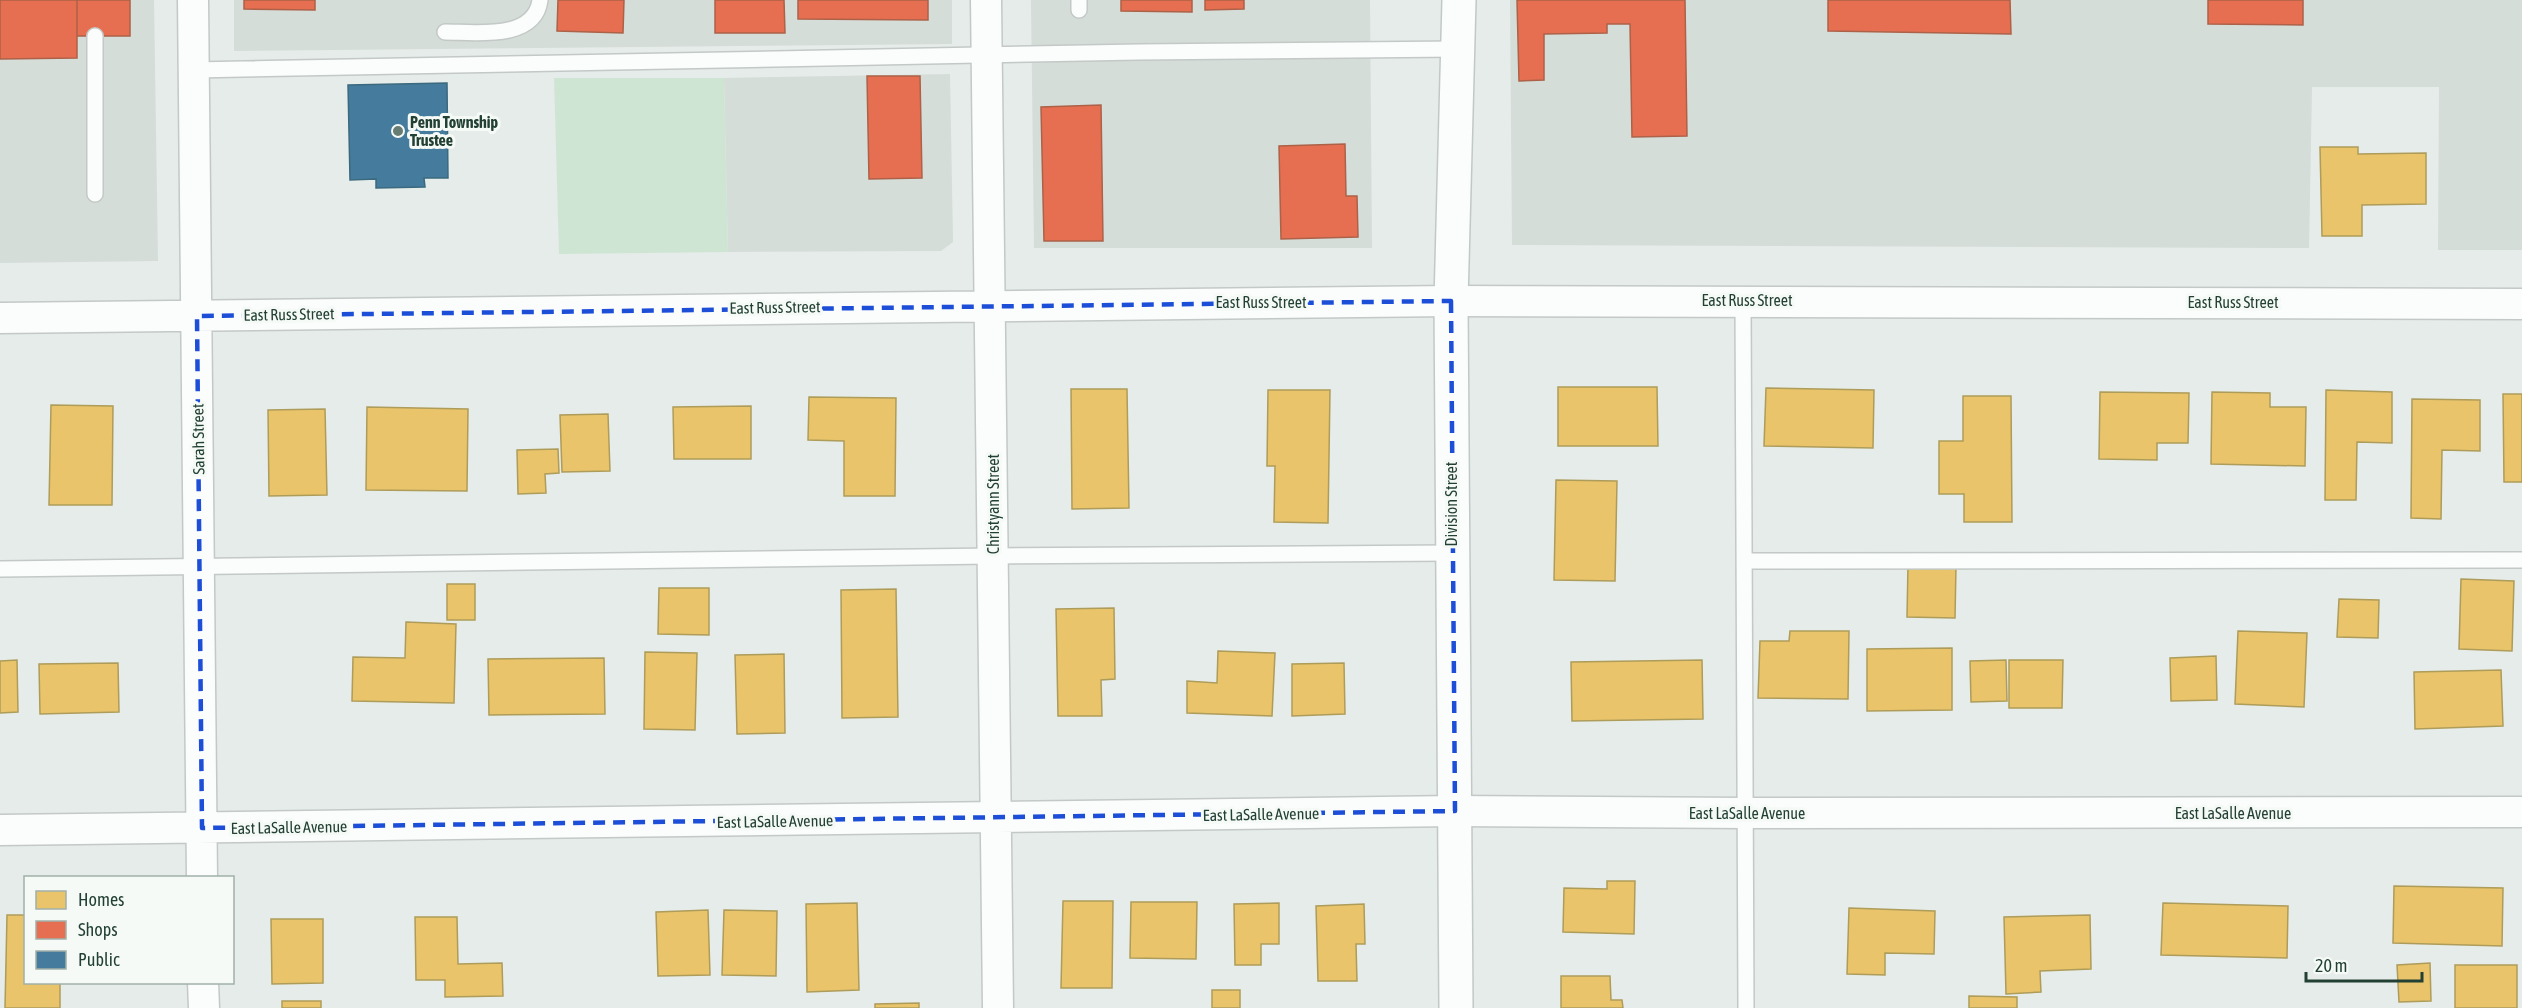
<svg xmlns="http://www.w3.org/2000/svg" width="2522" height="1008" font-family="'Asap Condensed',sans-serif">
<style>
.built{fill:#d4ddd8}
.green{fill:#cfe5d3}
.homes{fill:#e9c46a;stroke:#ae9c5a;stroke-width:1.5}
.shops{fill:#e76f51;stroke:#ac6148;stroke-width:1.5}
.public{fill:#457b9d;stroke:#3b697e;stroke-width:1.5}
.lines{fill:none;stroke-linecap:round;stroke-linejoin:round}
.lane-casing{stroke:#c3c9c6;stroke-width:18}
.street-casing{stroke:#c3c9c6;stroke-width:33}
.secondary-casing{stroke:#c1c9c6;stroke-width:36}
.lane{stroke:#fbfcfc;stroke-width:15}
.street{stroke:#fbfcfc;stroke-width:30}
.secondary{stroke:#fbfcfc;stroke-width:33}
.marked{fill:none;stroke:#1d4ed8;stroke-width:4.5;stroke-dasharray:12 8;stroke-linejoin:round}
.poi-dot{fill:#677c73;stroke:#f5faf7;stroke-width:2}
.labels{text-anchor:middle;stroke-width:6;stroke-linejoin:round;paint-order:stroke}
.poi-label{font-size:16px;font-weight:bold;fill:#234034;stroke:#f5faf7;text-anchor:start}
.street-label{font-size:16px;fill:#234034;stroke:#f5faf7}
</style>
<rect width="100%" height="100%" fill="#e6ece9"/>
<path class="built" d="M 0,0 L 154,0 L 158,261 L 0,263 Z
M 234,0 L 952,0 L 952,44 L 234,51 Z
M 1031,0 L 1370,0 L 1372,248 L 1034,248 Z
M 1510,0 L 2522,0 L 2522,250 L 2438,250 L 2439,87 L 2312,87 L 2309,248 L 1512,245 Z
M 950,74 L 953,242 L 941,251 L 728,252 L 724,78 Z"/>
<path class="green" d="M 554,78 L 724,78 L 728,252 L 559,254 Z"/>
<path class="homes" d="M 2320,147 L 2358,147 L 2358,154 L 2426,153 L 2426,204 L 2362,205 L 2362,236 L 2322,236 Z
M 1558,387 L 1657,387 L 1658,446 L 1558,446 Z
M 1766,388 L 1874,390 L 1873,448 L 1764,446 Z
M 1071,389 L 1127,389 L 1129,508 L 1072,509 Z
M 1268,390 L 1330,390 L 1328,523 L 1274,522 L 1275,466 L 1267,466 Z
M 2326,390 L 2392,392 L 2392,443 L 2357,442 L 2356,500 L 2325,500 Z
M 2100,392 L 2189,393 L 2188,443 L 2157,443 L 2157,460 L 2099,459 Z
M 2212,392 L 2270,393 L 2270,407 L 2306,407 L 2305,466 L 2211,464 Z
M 2503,394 L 2522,394 L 2522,482 L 2504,482 Z
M 1963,396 L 2011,396 L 2012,522 L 1964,522 L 1964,494 L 1939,494 L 1939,441 L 1963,441 Z
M 809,397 L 896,398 L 895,496 L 844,496 L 844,441 L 808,440 Z
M 2412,399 L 2480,400 L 2480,451 L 2442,450 L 2441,519 L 2411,518 Z
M 51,405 L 113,406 L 112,505 L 49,505 Z
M 751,406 L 751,459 L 674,459 L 673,407 Z
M 367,407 L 468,409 L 467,491 L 366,490 Z
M 325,409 L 327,495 L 269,496 L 268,410 Z
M 608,414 L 610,471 L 562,472 L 560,415 Z
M 558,449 L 559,473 L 545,474 L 546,493 L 518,494 L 517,450 Z
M 1556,480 L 1617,481 L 1615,581 L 1554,580 Z
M 1908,565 L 1956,566 L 1955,618 L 1907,617 Z
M 2461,579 L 2514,581 L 2512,651 L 2459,649 Z
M 447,584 L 475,584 L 475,620 L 447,620 Z
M 659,588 L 709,588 L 709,635 L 658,634 Z
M 896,589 L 898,717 L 842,718 L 841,590 Z
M 2339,599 L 2379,600 L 2378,638 L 2337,637 Z
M 1114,608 L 1115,679 L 1101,680 L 1102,716 L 1058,716 L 1056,609 Z
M 406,622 L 456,624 L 454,703 L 352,701 L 353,657 L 405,658 Z
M 1790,631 L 1849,631 L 1848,699 L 1758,698 L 1760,641 L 1789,641 Z
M 2238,631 L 2307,633 L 2304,707 L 2235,704 Z
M 1952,648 L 1952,710 L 1867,711 L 1867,649 Z
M 1218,651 L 1275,653 L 1272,716 L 1187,713 L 1187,681 L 1217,683 Z
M 645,652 L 697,653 L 695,730 L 644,729 Z
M 784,654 L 785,733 L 737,734 L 735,655 Z
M 2216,656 L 2217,700 L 2171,701 L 2170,658 Z
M 604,658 L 605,714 L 489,715 L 488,659 Z
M 17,660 L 18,712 L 0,713 L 0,661 Z
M 1702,660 L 1703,719 L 1572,721 L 1571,662 Z
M 2006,660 L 2007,701 L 1971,702 L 1970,661 Z
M 2009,660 L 2063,660 L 2062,708 L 2009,708 Z
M 118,663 L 119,712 L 40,714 L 39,664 Z
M 1344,663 L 1345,714 L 1292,716 L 1292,664 Z
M 2501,670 L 2503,726 L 2415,729 L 2414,672 Z
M 1607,881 L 1635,881 L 1634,934 L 1563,932 L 1564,888 L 1607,889 Z
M 2394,886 L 2503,888 L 2502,946 L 2393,943 Z
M 1063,901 L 1113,901 L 1112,988 L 1061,988 Z
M 1131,902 L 1197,902 L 1196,959 L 1130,958 Z
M 857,903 L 859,990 L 807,992 L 806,904 Z
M 1279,903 L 1279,944 L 1261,944 L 1261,965 L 1235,965 L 1234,904 Z
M 2163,903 L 2288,906 L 2287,958 L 2161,955 Z
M 1364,904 L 1365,944 L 1356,944 L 1357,981 L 1318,981 L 1316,906 Z
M 1849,908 L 1935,911 L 1934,954 L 1885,953 L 1885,975 L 1847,974 Z
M 708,910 L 710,975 L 658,976 L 656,912 Z
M 724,910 L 777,911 L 776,976 L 722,975 Z
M 7,915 L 26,915 L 26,982 L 60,982 L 60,1008 L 5,1008 Z
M 2090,915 L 2091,969 L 2040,971 L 2041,992 L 2006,994 L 2004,917 Z
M 415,917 L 457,917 L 458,964 L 502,963 L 503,996 L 445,997 L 445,980 L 416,980 Z
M 271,919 L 323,919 L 323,983 L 272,984 Z
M 2430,963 L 2431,1001 L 2399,1002 L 2397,965 Z
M 2455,965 L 2517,965 L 2517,1008 L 2455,1008 Z
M 1561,976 L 1610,976 L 1611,1000 L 1622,1000 L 1623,1008 L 1561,1008 Z
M 1212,990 L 1240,990 L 1240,1008 L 1212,1008 Z
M 1969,996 L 2017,997 L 2017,1008 L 1969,1008 Z
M 282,1001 L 321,1001 L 321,1008 L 282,1008 Z
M 919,1003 L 919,1008 L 875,1008 L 875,1004 Z"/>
<path class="shops" d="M 0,0 L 77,0 L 77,58 L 0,59 Z
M 77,0 L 130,0 L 130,36 L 77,36 Z
M 244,0 L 315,0 L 315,10 L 244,9 Z
M 558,0 L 624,0 L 623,33 L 557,31 Z
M 715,0 L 784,0 L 785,33 L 715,33 Z
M 798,0 L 928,0 L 928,20 L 798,19 Z
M 1121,0 L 1192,0 L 1192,12 L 1121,11 Z
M 1205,0 L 1244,0 L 1244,9 L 1205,10 Z
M 1517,0 L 1685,0 L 1687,136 L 1632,137 L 1630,24 L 1607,24 L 1607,33 L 1544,34 L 1544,80 L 1519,81 Z
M 1828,0 L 2010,0 L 2011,34 L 1828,31 Z
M 2208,0 L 2303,0 L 2303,25 L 2208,24 Z
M 867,76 L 920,76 L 922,178 L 869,179 Z
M 1101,105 L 1103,241 L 1044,241 L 1041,107 Z
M 1345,144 L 1346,196 L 1357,196 L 1358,237 L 1281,239 L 1279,146 Z"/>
<path class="public" d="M 447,83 L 448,178 L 424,178 L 425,187 L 376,188 L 376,179 L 350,180 L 348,85 Z"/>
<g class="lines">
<defs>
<path id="lane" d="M 1079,0 L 1079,10
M 445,32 C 474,32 535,41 540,0
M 95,36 L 95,194
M 194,70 L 1139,52 L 1457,49
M 1743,300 L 1746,1008
M 1746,561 L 2522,560
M 0,569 L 993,556 L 1451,553"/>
<path id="street" d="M 193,0 L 202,878
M 986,0 L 998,1008
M 0,318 L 1451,301 L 2522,304
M 0,830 L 1455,811 L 1745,813 L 2522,812
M 203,982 L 204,1008"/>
<path id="secondary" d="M 1456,1008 L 1451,301 L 1459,0"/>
</defs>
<use href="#lane" class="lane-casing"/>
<use href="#street" class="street-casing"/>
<use href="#secondary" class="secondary-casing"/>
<use href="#lane" class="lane"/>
<use href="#street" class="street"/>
<use href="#secondary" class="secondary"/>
</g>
<path class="marked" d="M 1451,301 L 1455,811 L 202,828 L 197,316 Z"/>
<circle class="poi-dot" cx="398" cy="131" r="6"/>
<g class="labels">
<g class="poi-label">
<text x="410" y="128">Penn Township<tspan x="410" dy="18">Trustee</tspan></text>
</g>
<g class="street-label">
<text x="1747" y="306">East Russ Street</text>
<text x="1261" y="308">East Russ Street</text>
<text x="2233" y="308">East Russ Street</text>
<text transform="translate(775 307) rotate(-1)" y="6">East Russ Street</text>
<text transform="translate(289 314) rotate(-1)" y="6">East Russ Street</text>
<text transform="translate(198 439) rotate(-91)" y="6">Sarah Street</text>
<text transform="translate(993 504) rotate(-90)" y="6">Christyann Street</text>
<text transform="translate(1451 504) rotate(-90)" y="6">Division Street</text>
<text x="1747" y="819">East LaSalle Avenue</text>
<text x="2233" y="819">East LaSalle Avenue</text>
<text transform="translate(1261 814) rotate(-1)" y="6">East LaSalle Avenue</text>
<text transform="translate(775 821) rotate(-1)" y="6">East LaSalle Avenue</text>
<text transform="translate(289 827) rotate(-1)" y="6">East LaSalle Avenue</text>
</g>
</g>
<rect x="24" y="876" width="210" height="108" fill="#f5faf7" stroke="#a1b0a9" stroke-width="1.5"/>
<rect x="36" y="891" width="30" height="18" fill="#e9c46a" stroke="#a1b0a9" stroke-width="1.5"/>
<text x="78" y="906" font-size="18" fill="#234034">Homes</text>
<rect x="36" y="921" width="30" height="18" fill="#e76f51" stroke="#a1b0a9" stroke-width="1.5"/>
<text x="78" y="936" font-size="18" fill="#234034">Shops</text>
<rect x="36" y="951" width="30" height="18" fill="#457b9d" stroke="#a1b0a9" stroke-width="1.5"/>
<text x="78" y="966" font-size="18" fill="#234034">Public</text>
<path d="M2306 972v9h116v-9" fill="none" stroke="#234034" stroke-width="3"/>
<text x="2315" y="972" font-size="18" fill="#234034" stroke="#f5faf7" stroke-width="4.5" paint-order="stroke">20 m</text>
</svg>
